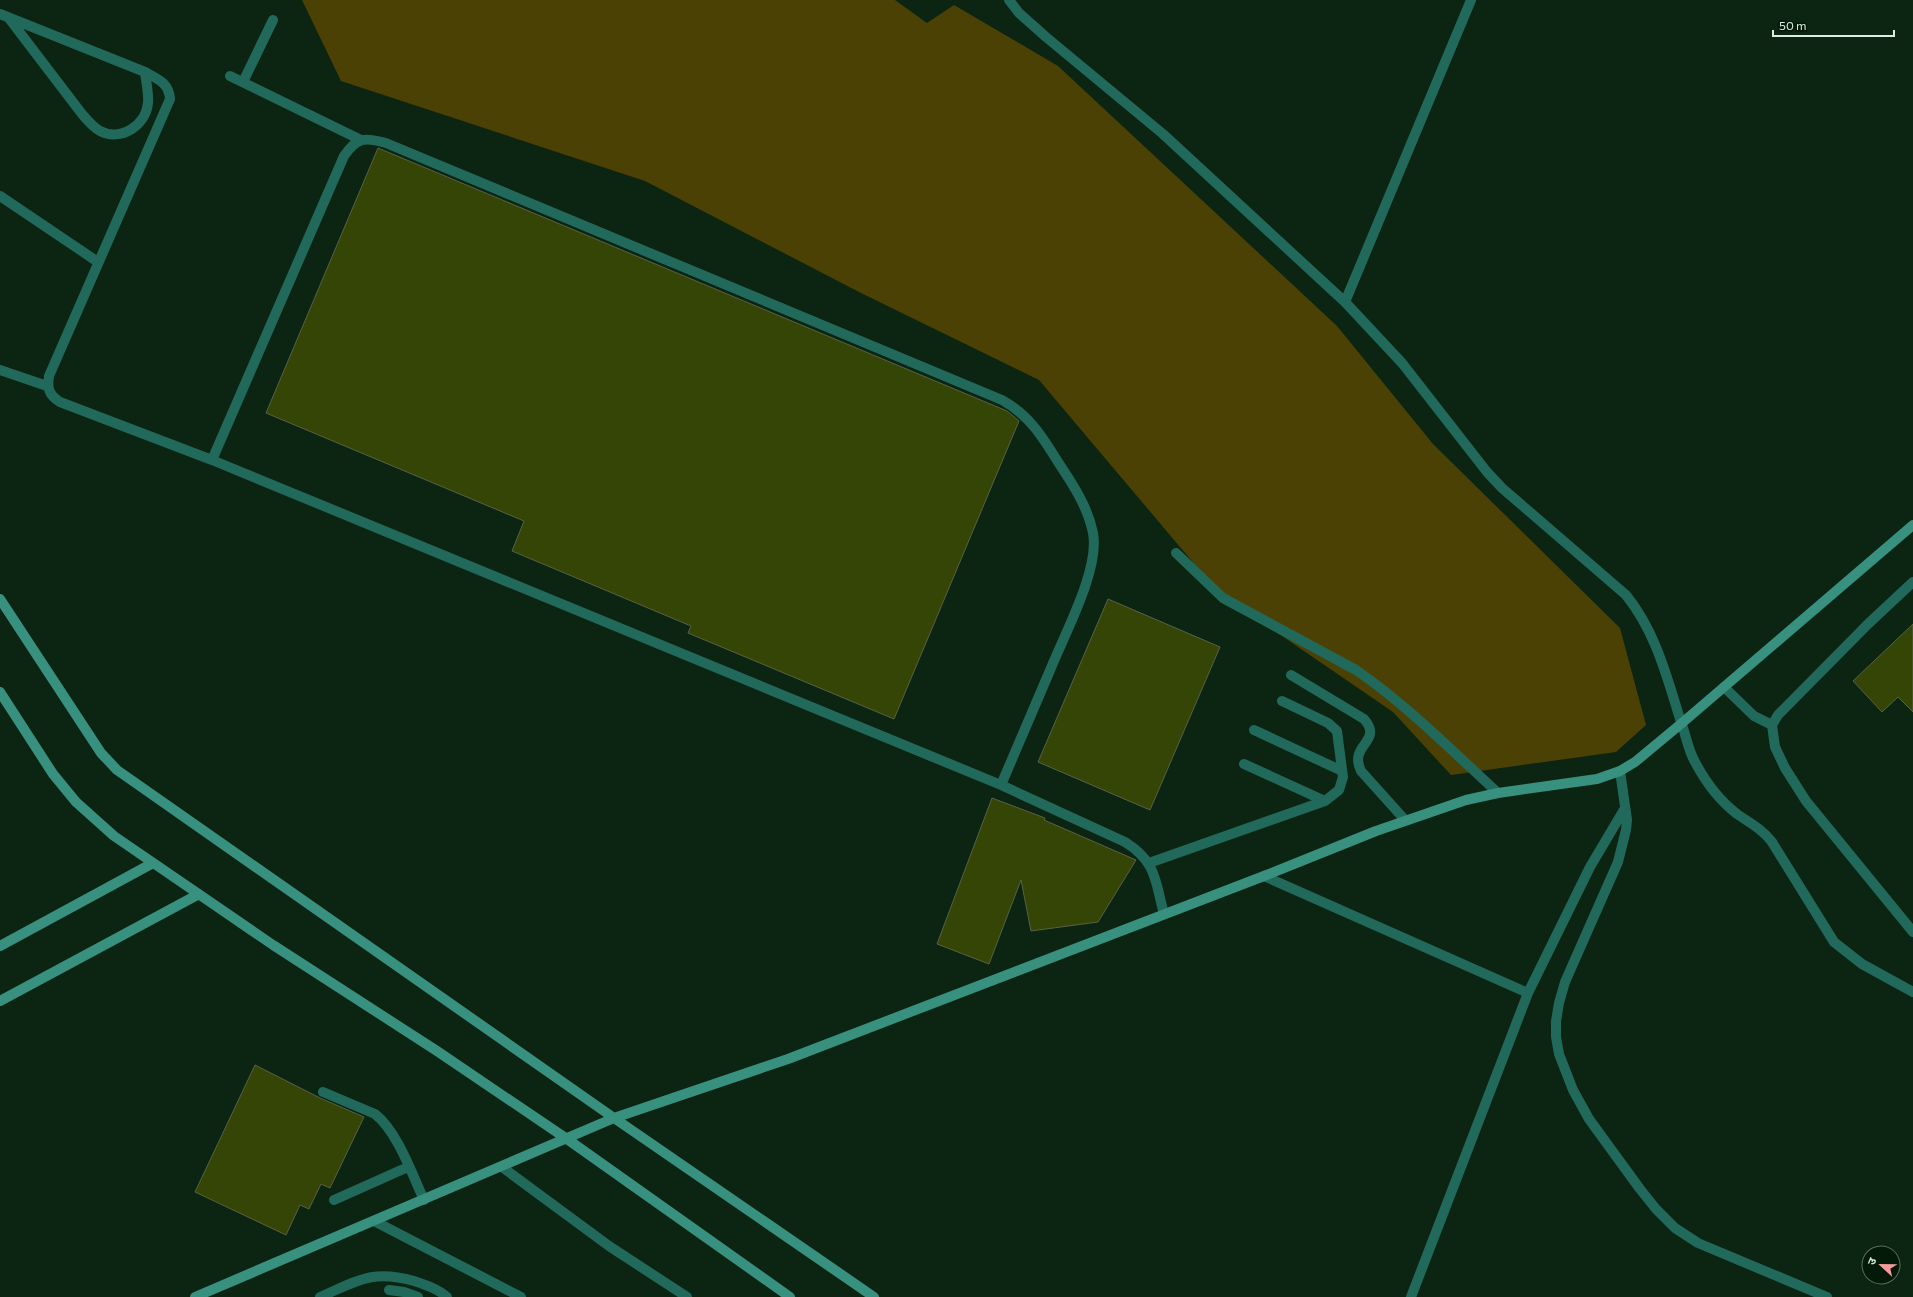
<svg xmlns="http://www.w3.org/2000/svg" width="1913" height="1297" font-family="Commissioner,'Noto Sans Devanagari',sans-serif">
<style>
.green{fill:#4c4105}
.building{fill:#354506;stroke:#586246}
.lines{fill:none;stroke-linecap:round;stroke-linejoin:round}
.lane{stroke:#216a5b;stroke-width:10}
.street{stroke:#216a5b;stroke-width:10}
.secondary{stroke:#37917e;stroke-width:10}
</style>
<rect width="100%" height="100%" fill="#0c2412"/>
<path class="green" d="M 302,0 L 895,0 L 927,23 L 954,5 L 1058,66 L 1337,326 L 1433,444 L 1620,628 L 1646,725 L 1616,752 L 1451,775 L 1393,712 L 1218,592 L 1039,380 L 859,292 L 645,181 L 341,81 Z"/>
<path class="building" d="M 378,148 L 1007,411 L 1019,421 L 894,719 L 688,633 L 691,626 L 512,551 L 524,521 L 266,413 Z
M 1108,599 L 1220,647 L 1150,810 L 1038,762 Z
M 1913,624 L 1913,712 L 1898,697 L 1882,712 L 1853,681 Z
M 992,798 L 1045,818 L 1044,820 L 1136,860 L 1098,922 L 1031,931 L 1021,880 L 989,964 L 937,944 Z
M 255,1065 L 320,1098 L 364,1117 L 330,1188 L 321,1184 L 309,1209 L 300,1205 L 286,1235 L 195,1192 Z"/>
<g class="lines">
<path class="lane" d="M 0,14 L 145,72 C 158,79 169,83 170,99 L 49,376 C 47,389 49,395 60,402 L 212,460 L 1001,785 L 1125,842 C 1157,862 1155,881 1164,914
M 8,17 L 82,114 C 87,120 93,127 100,131 C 121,142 146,125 148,103 C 149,94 146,82 145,72
M 230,76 L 361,140
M 243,82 L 273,20
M 0,196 L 98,262
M 0,370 L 47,386
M 212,460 L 344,156 C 357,137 364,137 386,143 L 1002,400 C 1029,415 1042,436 1058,462 C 1072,483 1088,507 1093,533 C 1100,569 1065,633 1051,668 C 1034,707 1018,746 1001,785
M 1176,553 L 1223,598 L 1356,670 C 1407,705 1452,751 1498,793
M 1913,582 L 1868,624 L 1778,715 L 1772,725 L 1775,747 L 1785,768 L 1806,801 L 1913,932
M 1291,675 L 1364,719 C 1384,742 1348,744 1361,771 L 1405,820
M 1724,687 L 1754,716 L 1772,725
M 1254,730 L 1342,771
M 1244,764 L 1325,801
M 1149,863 L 1325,801 L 1339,790 L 1343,777 L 1337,731 L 1328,723 L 1282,701
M 323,1092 L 375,1114 C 397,1131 412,1174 424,1200
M 334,1200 L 408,1167
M 374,1221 L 521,1297"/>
<path class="street" d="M 1009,0 L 1019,13 L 1046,37 L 1163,134 L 1345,302 L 1402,363 L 1487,472 L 1502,488 L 1626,595 C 1656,632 1667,678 1681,722 C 1686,735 1688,750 1695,762 C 1705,781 1720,801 1737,814 C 1750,823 1762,829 1772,842 L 1834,942 L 1862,964 L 1913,992
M 1345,302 L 1471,0
M 1620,771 L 1627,820 L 1626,830 L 1618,862 L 1565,982 L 1559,1003 L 1556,1021 L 1556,1037 L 1559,1054 L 1573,1090 L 1589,1119 L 1640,1189 L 1656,1209 L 1675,1228 L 1698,1243 L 1827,1297
M 1264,876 L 1528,993
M 502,1167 L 609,1246 L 687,1297
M 389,1290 L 404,1292 L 418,1297
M 320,1297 C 357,1281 372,1269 414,1281 C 426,1285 438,1289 447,1297
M 1411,1297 L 1528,993 L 1590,867 L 1625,808"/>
<path class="secondary" d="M 0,599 L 101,753 L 117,770 L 614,1118 L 874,1297
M 0,692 L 53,774 L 76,802 L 114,836 L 273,945 L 437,1051 L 567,1139 L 790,1297
M 0,946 L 153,863
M 0,1001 L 199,894
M 195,1297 L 614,1118 L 788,1059 L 1264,876 L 1376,831 L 1466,800 L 1498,793 L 1597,779 L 1620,771 L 1635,762 L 1682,723 L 1913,525"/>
</g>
<g transform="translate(1881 1265) rotate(292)"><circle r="19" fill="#041a09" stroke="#5b6e5f"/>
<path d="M0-3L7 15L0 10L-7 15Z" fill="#f59b9c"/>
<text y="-6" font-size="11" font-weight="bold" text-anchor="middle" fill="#ddece0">उ</text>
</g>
<path d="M1773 30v6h121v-6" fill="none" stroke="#ddece0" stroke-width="2"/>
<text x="1779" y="30" font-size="12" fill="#ddece0" stroke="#041a09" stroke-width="3" paint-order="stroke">50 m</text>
</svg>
